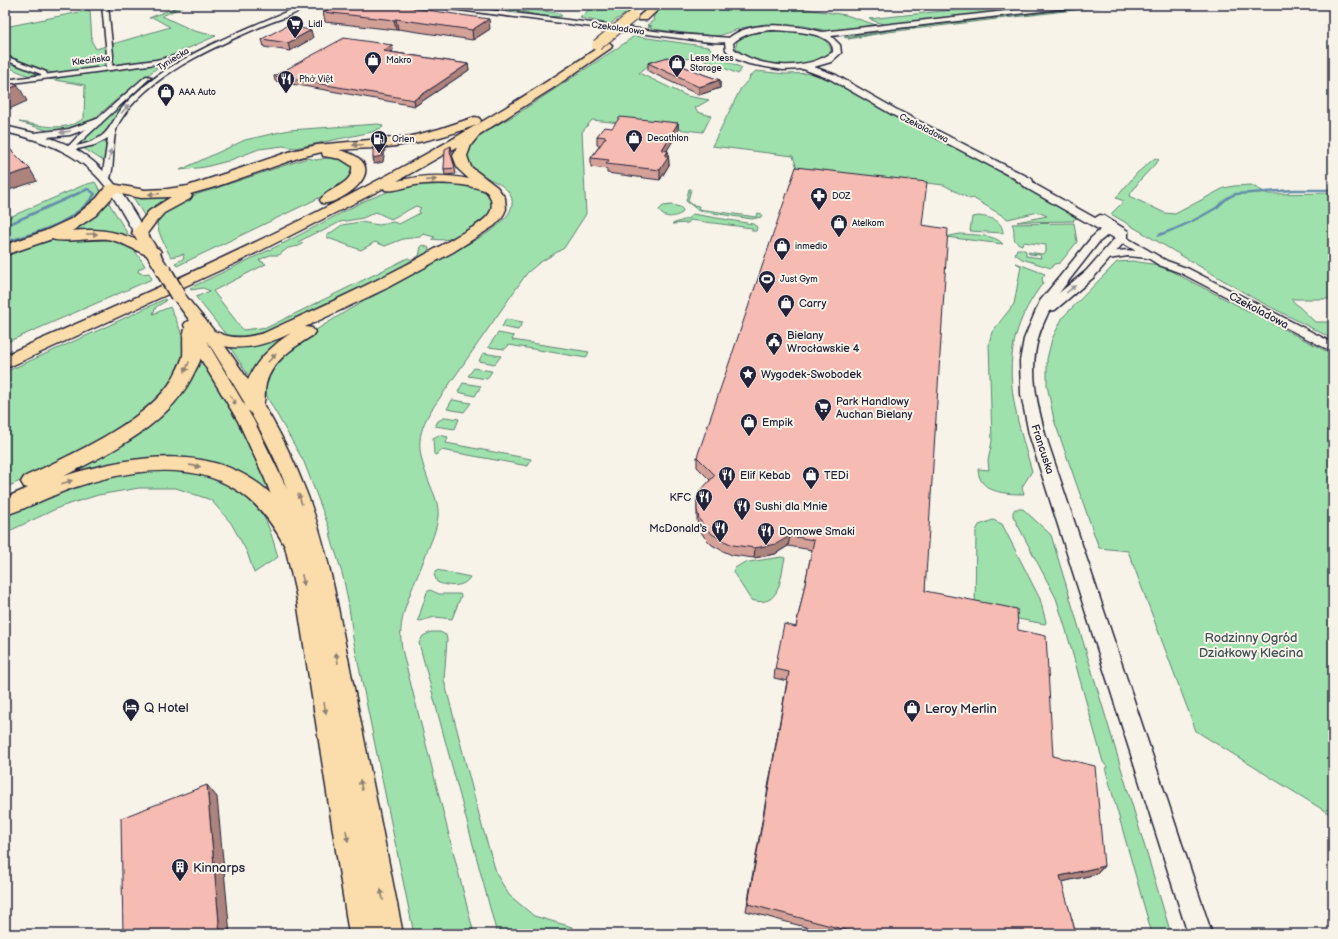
<svg xmlns="http://www.w3.org/2000/svg" width="1338" height="939" font-family="'Balsamiq Sans',sans-serif">
<style>
.green{fill:#9fe1ac;stroke:#608274}
.lines{fill:none;stroke-linecap:round;stroke-linejoin:round}
.stream{stroke:#648ea9;stroke-width:2.5}
.minor-casing{stroke:#22223b;stroke-width:3}
.tertiary-casing{stroke:#22223b;stroke-width:3}
.secondary-casing{stroke:#22223b;stroke-width:3}
.primary-casing{stroke:#22223b;stroke-width:3}
.motorway-casing{stroke:#22223b;stroke-width:3}
.minor{fill:#f7f3e8;fill-rule:evenodd}
.tertiary{fill:#f7f3e8;fill-rule:evenodd}
.secondary{fill:#f7f3e8;fill-rule:evenodd}
.primary{fill:#fbddab;fill-rule:evenodd}
.motorway{fill:#fbddab;fill-rule:evenodd}
.primary-bridge-casing{stroke:#22223b;stroke-width:18;stroke-linecap:butt}
.motorway-bridge-casing{stroke:#22223b;stroke-width:12;stroke-linecap:butt}
.primary-bridge{stroke:#fbddab;stroke-width:15}
.motorway-bridge{stroke:#fbddab;stroke-width:10}
.wall{fill:#d4a199;stroke:#22223b}
.shaded-wall{fill:#ac837d;stroke:#22223b}
.building{fill:#f6bbb2;stroke:#22223b}
.oneway{fill:#97959a}
.oneway2{fill:#8e8073}
.labels{text-anchor:middle;stroke-width:4;stroke-linejoin:round;paint-order:stroke}
.far-poi-label{font-size:9px;fill:#22223b;stroke:#f7f3e8;text-anchor:start}
.far-street-label{font-size:9px;fill:#22223b;stroke:#f7f3e8}
.poi-label{font-size:11px;fill:#22223b;stroke:#f7f3e8;text-anchor:start}
.street-label{font-size:11px;fill:#22223b;stroke:#f7f3e8}
.near-park-label{font-size:13px;fill:#415257;stroke:#f7f3e8}
.near-poi-label{font-size:13px;fill:#22223b;stroke:#f7f3e8;text-anchor:start}
</style>
<rect width="100%" height="100%" fill="#f7f3e8"/>
<filter id="ink" filterUnits="userSpaceOnUse"><feTurbulence type="fractalNoise" baseFrequency=".025" numOctaves="2"/><feDisplacementMap in="SourceGraphic" scale="8" xChannelSelector="R" yChannelSelector="G"/><feConvolveMatrix kernelMatrix="1 2 1 2 8 2 1 2 1" color-interpolation-filters="sRGB"/></filter>
<g filter="url(#ink)">
<path class="green" d="M 182,5 L 187,5 L 162,16 L 194,31 L 216,36 L 166,58 L 64,72 L 52,73 L 5,55 L 5,27 L 90,10 L 92,42 L 96,49 L 170,27 L 154,18 L 149,18 Z
M 461,5 C 477,5 495,4 511,8 C 520,11 526,14 535,16 Z
M 594,5 L 638,5 C 629,13 619,17 610,24 L 580,18 Z
M 666,5 L 795,5 L 785,6 L 846,15 L 879,26 L 833,32 L 804,26 L 766,24 L 741,28 L 719,36 L 711,36 L 651,29 L 651,28 L 648,27 L 652,26 L 647,25 L 653,21 L 654,15 Z
M 998,5 L 1063,5 L 885,25 L 869,19 Z
M 1089,5 L 1100,5 L 895,29 L 846,38 L 844,37 L 889,28 Z
M 1109,5 L 1116,5 L 888,32 L 848,39 L 890,30 Z
M 521,8 L 558,13 L 562,16 C 549,18 530,15 518,9 Z
M 780,30 C 793,31 830,33 831,51 C 820,72 746,68 736,47 L 737,41 L 750,34 Z
M 634,36 L 709,47 L 718,57 L 742,68 L 738,74 L 698,57 L 649,65 L 639,73 L 687,96 L 709,100 L 695,108 L 698,112 L 711,116 L 703,132 L 592,120 L 582,132 L 586,214 L 564,248 L 539,263 L 527,273 L 430,412 C 413,441 420,458 431,487 C 435,496 439,506 438,516 C 437,529 431,542 426,554 C 417,581 398,612 401,641 C 402,653 406,665 409,677 L 474,934 L 414,934 L 353,638 C 350,613 347,588 339,563 C 336,552 331,542 330,530 L 304,462 L 267,397 L 264,384 L 267,373 L 298,341 L 350,309 L 486,234 C 504,223 526,202 501,185 C 489,177 458,169 468,149 C 475,134 506,121 520,112 C 545,95 571,79 596,62 C 609,53 622,46 634,36 Z
M 5,60 L 38,72 L 38,74 L 29,76 L 5,66 Z
M 151,64 L 157,68 L 127,91 L 90,122 L 81,126 L 63,131 L 50,131 L 19,122 C 41,125 65,133 84,118 L 85,85 L 49,79 Z
M 164,69 L 166,69 L 144,85 L 123,106 L 102,138 L 82,145 L 79,144 L 89,133 L 134,93 Z
M 756,71 L 785,74 L 819,73 L 892,115 L 977,158 L 1077,218 L 1073,220 L 1074,221 L 1017,222 L 1047,216 L 1038,212 L 1008,219 L 973,198 L 970,199 L 944,185 L 797,168 L 793,156 L 712,146 L 741,88 L 750,78 L 749,77 Z
M 378,124 L 382,125 L 383,127 L 372,132 L 295,148 L 283,146 L 259,149 L 228,161 L 205,167 L 180,170 L 245,140 L 289,130 Z
M 106,142 L 105,162 L 83,148 L 104,142 Z
M 332,157 L 342,159 L 353,166 C 351,182 337,188 325,195 L 177,266 L 175,263 L 183,259 L 184,254 L 171,257 C 166,249 155,227 157,218 L 181,200 L 192,196 L 298,161 L 308,158 L 316,160 Z
M 1155,158 L 1159,160 L 1140,180 L 1129,196 L 1165,213 L 1175,214 L 1224,188 L 1234,186 L 1251,185 L 1268,194 L 1333,193 L 1333,299 L 1291,299 L 1315,322 L 1333,322 L 1333,339 L 1255,299 L 1111,214 L 1124,201 L 1116,198 L 1137,173 Z
M 439,180 C 451,182 465,183 476,187 C 481,188 486,192 488,196 C 498,210 483,221 473,229 L 470,228 C 455,237 450,242 432,239 L 435,237 L 423,234 L 420,237 L 403,239 L 385,246 L 375,242 L 361,250 L 328,238 L 326,236 L 342,225 L 360,222 L 379,225 L 393,222 L 399,224 L 420,213 L 419,210 L 421,208 L 416,206 L 391,219 L 376,212 L 363,218 L 340,222 L 321,232 L 315,233 L 298,242 L 303,243 L 299,246 L 288,248 L 279,255 L 270,255 L 259,260 L 266,264 L 213,291 L 243,330 L 268,327 L 408,258 L 412,260 L 419,256 L 421,247 L 423,245 L 429,248 L 428,252 L 425,256 L 276,332 L 245,340 L 229,336 L 223,331 L 196,297 L 210,291 L 203,288 L 191,290 L 190,288 L 288,241 L 364,201 L 408,184 Z
M 95,182 L 101,192 L 101,196 L 79,218 L 5,247 L 5,219 L 84,185 Z
M 689,189 L 691,189 L 688,201 L 693,205 L 699,206 L 698,209 L 756,217 L 758,213 L 762,214 L 761,217 L 752,219 L 699,211 L 686,201 Z
M 189,191 L 145,217 L 133,197 L 133,196 Z
M 109,203 L 129,236 L 119,234 L 64,234 L 95,214 Z
M 672,205 L 680,207 L 683,210 L 682,213 C 674,218 663,219 659,210 L 663,206 Z
M 693,214 L 753,224 L 757,227 L 756,231 L 752,231 L 752,228 L 690,220 L 688,223 L 672,224 L 687,219 Z
M 979,216 C 991,218 1002,219 1003,233 L 970,231 L 972,217 Z
M 1074,223 L 1077,242 L 1060,263 L 1054,264 L 1051,268 L 1022,259 L 1015,254 L 1017,249 L 1022,249 L 1026,251 L 1026,256 L 1041,258 L 1040,255 L 1029,254 L 1028,252 L 1042,254 L 1046,252 L 1046,245 L 1023,242 L 1022,245 C 1009,241 1017,233 1012,224 Z
M 960,234 C 972,235 995,234 1003,244 L 945,237 Z
M 104,237 C 127,245 132,244 145,266 L 139,269 L 138,272 L 143,274 L 149,273 L 152,279 L 5,343 L 5,253 L 57,239 Z
M 1132,261 L 1159,265 L 1332,354 L 1327,358 L 1333,361 L 1333,816 L 1196,731 L 1128,551 L 1099,548 L 1054,420 L 1047,385 L 1047,359 L 1052,339 L 1063,317 L 1117,262 Z
M 1016,263 L 1045,274 L 1042,278 L 1043,283 C 994,347 1011,401 1032,471 L 1022,487 L 1024,494 C 1005,494 979,493 978,469 L 989,470 L 988,461 L 992,441 L 989,343 L 992,332 L 1014,304 L 1021,266 Z
M 165,299 L 166,301 L 156,307 L 153,314 L 170,307 C 177,322 185,336 183,353 C 174,414 56,464 5,488 L 5,372 L 97,331 Z
M 506,319 L 523,322 L 518,330 L 502,327 Z
M 304,326 L 250,378 L 230,347 Z
M 498,333 L 514,336 L 512,340 L 589,352 L 586,358 L 509,345 L 505,349 L 488,347 Z
M 483,353 L 501,356 L 495,364 L 479,361 Z
M 199,356 L 243,430 L 270,486 L 263,490 L 186,460 L 5,498 L 57,474 L 120,439 Z
M 474,368 L 491,371 L 492,371 L 487,379 L 468,376 Z
M 463,383 L 481,386 L 475,396 L 458,392 Z
M 452,400 L 453,400 L 471,403 L 464,412 L 447,409 Z
M 446,417 L 459,419 L 455,429 L 435,426 L 438,421 Z
M 439,435 L 448,437 L 446,443 L 531,459 L 528,466 L 441,450 L 436,455 L 434,454 L 433,438 Z
M 146,470 C 189,470 242,475 265,519 C 271,531 274,544 278,557 L 254,573 L 247,552 L 231,523 L 211,500 L 176,488 L 139,488 L 98,495 L 60,507 L 5,533 L 5,513 L 36,500 L 98,479 Z
M 1015,509 L 1023,509 L 1051,535 L 1171,934 L 1152,934 L 1106,771 L 1107,767 L 1103,762 L 1066,630 L 1056,598 L 1013,516 L 1013,512 Z
M 993,520 L 1002,524 L 1040,599 L 1046,622 L 1045,624 L 975,611 L 976,531 L 979,525 Z
M 781,557 L 785,558 C 780,578 781,609 751,600 L 733,572 L 735,568 L 743,563 Z
M 437,570 L 470,577 C 464,588 448,587 437,582 L 434,574 Z
M 430,590 L 439,594 L 460,594 L 461,596 L 452,619 L 435,617 L 420,621 L 418,620 L 427,592 Z
M 431,632 L 440,632 L 446,635 L 447,640 L 444,680 L 482,826 L 497,875 L 509,895 L 534,916 L 572,927 L 571,930 L 566,934 L 497,934 L 419,643 L 423,636 Z"/>
<g class="lines">
<path class="stream" d="M 5,226 L 88,189 L 95,194 C 74,224 38,232 5,242
M 1159,235 C 1179,228 1198,219 1216,208 C 1224,202 1225,197 1236,194 L 1294,190 L 1333,190"/>
<defs>
<path id="minor" d="M 102,5 L 108,5 L 113,55 L 112,68 L 109,70 L 106,68 L 107,55 Z
M 302,5 L 309,5 C 296,15 276,20 262,26 C 214,47 148,75 120,121 C 109,139 117,163 109,181 L 106,181 L 102,179 L 108,138 L 95,145 L 69,151 L 66,149 L 78,136 L 146,76 L 151,77 L 76,146 C 115,138 106,124 129,100 C 175,54 243,31 302,5 Z
M 5,56 L 46,72 L 48,77 L 43,78 L 41,74 L 5,60 Z"/>
<path id="tertiary" d="M 433,5 L 451,5 L 678,34 L 731,38 L 734,40 C 726,46 690,39 678,38 L 436,7 Z
M 180,55 L 183,55 L 183,59 L 156,64 L 5,84 L 5,80 L 156,60 Z
M 1108,227 L 1167,261 L 1189,269 L 1333,343 L 1333,352 L 1181,273 L 1159,265 L 1148,258 L 1128,256 L 1108,259 L 1104,258 L 1103,256 L 1104,254 C 1115,251 1126,249 1136,251 L 1104,232 L 1103,230 Z"/>
<path id="secondary" d="M 1058,5 L 1080,5 L 1076,7 L 831,36 L 840,45 L 841,53 L 831,62 L 814,67 L 836,75 L 899,111 L 1032,179 L 1033,182 L 1036,185 L 1095,218 L 1100,215 L 1104,216 L 1128,231 L 1128,238 L 1126,240 L 1094,277 L 1055,310 L 1049,311 C 1045,320 1040,330 1038,339 C 1029,372 1037,403 1045,434 L 1212,934 L 1188,934 L 1029,434 L 1021,394 L 1020,361 L 1024,339 L 1040,301 L 1091,238 L 1100,230 L 1028,189 L 1014,178 L 893,115 L 830,79 L 803,69 L 783,70 L 749,64 L 736,59 L 726,50 L 725,42 C 744,18 796,25 822,32 ZM 771,30 C 785,31 826,31 832,46 C 833,48 833,50 833,52 C 806,71 760,69 734,49 L 733,43 C 744,33 757,31 771,30 ZM 1113,231 L 1116,232 L 1116,237 L 1086,271 L 1059,293 L 1099,242 Z
M 97,119 L 102,122 L 100,124 L 70,135 L 47,137 C 99,153 120,188 146,233 L 144,235 L 136,235 C 126,221 119,205 109,191 C 84,155 46,141 5,132 L 5,126 L 34,133 L 69,129 Z"/>
<path id="primary" d="M 140,229 L 145,230 L 147,233 L 170,270 L 168,273 L 163,274 L 158,273 L 156,270 L 133,233 L 135,230 Z
M 178,291 L 183,292 C 195,309 210,324 222,342 C 253,385 284,435 303,484 C 317,517 326,553 334,588 L 403,934 L 349,934 L 296,594 L 277,511 L 265,479 L 238,421 L 193,346 L 184,325 L 186,322 L 190,321 L 171,295 L 173,292 ZM 206,340 C 216,354 225,370 234,385 C 254,418 274,452 287,489 L 254,421 Z"/>
<path id="motorway" d="M 652,5 L 663,5 L 647,20 L 639,20 L 638,18 L 639,16 Z
M 607,43 L 611,44 L 612,46 L 611,48 L 553,88 L 480,134 L 471,145 L 467,156 L 471,167 L 497,187 L 505,198 L 506,209 L 502,218 L 494,226 L 453,252 L 383,290 L 305,327 L 312,328 L 315,332 L 312,336 C 294,347 272,361 266,384 C 264,392 266,403 261,411 L 254,412 L 247,411 C 244,405 244,402 245,396 C 246,368 270,347 291,333 C 267,345 241,352 215,344 C 210,342 205,340 202,336 C 201,342 202,351 201,357 C 200,362 197,367 195,371 C 172,423 112,452 64,476 C 157,447 256,440 305,542 L 302,548 L 294,551 L 286,548 C 274,526 258,502 235,489 C 186,458 118,472 67,490 C 46,498 26,509 5,515 L 5,498 L 28,488 L 24,487 L 21,482 L 24,477 C 67,457 150,420 173,378 C 176,372 181,363 183,356 C 184,346 181,334 187,326 L 193,325 L 199,326 L 202,330 L 202,334 L 204,331 C 214,329 219,334 228,336 C 240,339 253,336 264,333 C 329,303 395,274 457,236 C 467,230 482,224 489,214 C 494,208 492,194 484,190 C 465,183 435,182 415,185 C 405,187 395,192 385,190 L 384,188 L 238,262 L 11,366 L 5,368 L 5,355 C 211,266 418,173 603,44 ZM 457,147 L 453,156 L 458,169 L 469,179 C 444,174 421,175 397,181 Z
M 475,117 L 479,118 L 481,121 L 479,124 C 454,134 428,141 401,145 C 381,149 360,148 339,150 C 400,165 338,207 322,203 L 320,200 C 329,187 354,185 352,166 L 341,159 L 323,156 L 322,152 L 301,157 L 215,187 L 190,194 L 192,196 L 190,199 L 164,213 L 155,223 L 145,236 L 140,238 L 135,236 L 132,233 L 149,211 L 171,197 L 141,198 L 116,193 L 96,215 L 72,231 C 109,227 126,235 159,249 L 161,252 L 159,255 L 153,257 L 147,255 C 134,250 121,241 107,239 C 94,238 60,243 52,239 L 5,255 L 5,245 L 45,231 L 73,218 L 97,198 L 107,185 L 112,184 L 145,190 L 167,189 L 188,186 L 292,151 L 317,145 L 412,136 L 439,129 Z"/>
</defs>
<use href="#minor" class="minor-casing"/>
<use href="#tertiary" class="tertiary-casing"/>
<use href="#secondary" class="secondary-casing"/>
<use href="#primary" class="primary-casing"/>
<use href="#motorway" class="motorway-casing"/>
<use href="#minor" class="minor"/>
<use href="#tertiary" class="tertiary"/>
<use href="#secondary" class="secondary"/>
<use href="#primary" class="primary"/>
<use href="#motorway" class="motorway"/>
<defs>
<path id="primary-bridge" d="M 163,270 L 178,295"/>
<path id="motorway-bridge" d="M 597,45 L 633,16"/>
</defs>
<use href="#primary-bridge" class="primary-bridge-casing"/>
<use href="#motorway-bridge" class="motorway-bridge-casing"/>
<use href="#primary-bridge" class="primary-bridge"/>
<use href="#motorway-bridge" class="motorway-bridge"/>
</g>
<path class="wall" d="M 158,5 L 181,5 L 174,8 Z
M 415,5 L 415,9 L 490,29 L 473,40 L 398,29 L 396,30 L 325,22 L 323,12 Z
M 313,38 L 290,51 L 264,47 L 262,39 Z
M 392,45 L 393,50 L 391,52 L 468,64 L 469,70 L 415,106 L 275,81 L 274,76 Z
M 648,63 L 680,65 L 705,75 L 720,80 L 720,88 L 699,95 L 648,71 Z
M 678,123 L 678,132 L 667,150 L 668,151 L 669,165 L 660,180 L 607,173 L 607,169 L 591,167 L 591,158 L 600,145 L 597,145 L 597,136 L 612,128 Z
M 451,146 L 452,152 L 452,155 L 456,174 L 445,175 L 444,169 Z
M 922,225 L 925,591 L 1018,630 L 1053,756 L 1104,866 L 1097,874 L 1061,882 L 1076,934 L 831,934 L 746,911 L 787,681 L 774,678 L 775,669 L 796,627 L 812,550 L 788,546 L 775,554 L 754,558 L 732,555 L 723,551 L 712,545 L 705,538 L 699,529 L 697,520 L 697,499 L 710,480 L 697,467 L 697,457 Z"/>
<path class="shaded-wall" d="M 174,5 L 181,5 L 174,8 Z
M 396,19 L 398,29 L 396,30 L 394,20 Z
M 489,19 L 490,29 L 473,40 L 472,30 Z
M 311,30 L 313,38 L 290,51 L 288,43 Z
M 392,45 L 393,50 L 384,56 L 383,51 Z
M 468,64 L 469,70 L 415,106 L 414,100 Z
M 720,80 L 720,88 L 699,95 L 699,87 Z
M 18,85 L 27,101 L 5,111 L 5,91 Z
M 678,123 L 678,132 L 662,159 L 662,150 Z
M 384,143 L 385,149 L 383,162 L 374,164 L 373,158 Z
M 668,151 L 669,165 L 660,180 L 660,170 L 665,156 Z
M 30,169 L 37,181 L 9,190 L 5,183 L 5,177 Z
M 790,536 L 788,546 L 775,554 L 754,558 L 755,548 Z
M 207,785 L 217,797 L 230,934 L 220,934 Z
M 1104,866 L 1097,874 L 1053,884 L 1060,876 Z"/>
<path class="building" d="M 338,5 L 415,5 L 411,7 L 414,7 L 413,8 L 489,19 L 472,30 L 396,19 L 394,20 L 323,12 Z
M 286,26 L 311,30 L 288,43 L 262,39 Z
M 344,38 L 392,45 L 383,51 L 468,64 L 414,100 L 274,76 Z
M 668,57 L 680,65 L 705,75 L 720,80 L 699,87 L 648,63 Z
M 5,82 L 18,85 L 5,91 Z
M 620,117 L 678,123 L 662,150 L 668,151 L 665,156 L 669,156 L 660,170 L 606,164 L 609,160 L 591,158 L 606,137 L 597,136 L 604,127 L 612,128 Z
M 384,143 L 382,156 L 373,158 L 373,144 Z
M 5,144 L 30,169 L 5,177 Z
M 451,146 L 450,151 L 455,168 L 444,169 L 445,149 Z
M 796,167 L 927,182 L 922,225 L 948,229 L 925,591 L 1017,609 L 1018,630 L 1046,636 L 1053,756 L 1095,766 L 1104,866 L 1060,876 L 1076,934 L 861,934 L 748,904 L 789,672 L 775,669 L 784,624 L 796,627 L 814,540 L 790,536 L 776,544 L 755,548 L 733,545 L 724,541 L 712,534 L 705,528 L 699,519 L 697,510 L 697,499 L 700,491 L 715,475 L 697,457 Z
M 207,785 L 220,934 L 123,934 L 121,818 Z"/>
<defs><path id="oneway-solid" d="M-6-.8H1V-3.2L6.5 0L1 3.2V.8H-6Z"/></defs>
<g class="oneway">
<use href="#oneway-solid" transform="translate(125 109) rotate(-50)"/>
<use href="#oneway-solid" transform="translate(65 132) rotate(171)"/>
<use href="#oneway-solid" transform="translate(110 155) rotate(-81)"/>
<use href="#oneway-solid" transform="translate(1071 289) rotate(-39)"/>
</g>
<g class="oneway2">
<use href="#oneway-solid" transform="translate(358 145) rotate(177)"/>
<use href="#oneway-solid" transform="translate(431 180) rotate(-4)"/>
<use href="#oneway-solid" transform="translate(154 194) rotate(178)"/>
<use href="#oneway-solid" transform="translate(92 234)"/>
<use href="#oneway-solid" transform="translate(272 358) rotate(-46)"/>
<use href="#oneway-solid" transform="translate(187 367) rotate(112)"/>
<use href="#oneway-solid" transform="translate(233 400) rotate(59)"/>
<use href="#oneway-solid" transform="translate(195 466) rotate(8)"/>
<use href="#oneway-solid" transform="translate(67 482) rotate(-18)"/>
<use href="#oneway-solid" transform="translate(300 499) rotate(-110)"/>
<use href="#oneway-solid" transform="translate(303 580) rotate(79)"/>
<use href="#oneway-solid" transform="translate(337 658) rotate(-101)"/>
<use href="#oneway-solid" transform="translate(325 708) rotate(80)"/>
<use href="#oneway-solid" transform="translate(361 785) rotate(-101)"/>
<use href="#oneway-solid" transform="translate(347 836) rotate(80)"/>
<use href="#oneway-solid" transform="translate(382 895) rotate(-101)"/>
</g>
</g>
<defs>
<symbol id="supermarket-pin" viewBox="-11 -11 22 30"><path d="M0 17L-7.5 6A9.5 9.5 0 1 1 7.5 6Z" fill="#22223b" stroke="#f7f3e8"/><path d="M-6-5.5h2.5l.6 2H6L4.5 2H-2.5L-4.4-4H-6ZM-1.5 3.2a1.3 1.3 0 1 0 .1 0ZM3 3.2a1.3 1.3 0 1 0 .1 0Z" fill="#fff"/></symbol>
<symbol id="shop-pin" viewBox="-11 -11 22 30"><path d="M0 17L-7.5 6A9.5 9.5 0 1 1 7.5 6Z" fill="#22223b" stroke="#f7f3e8"/><path d="M-5-2.5h2.3a2.7 3.5 0 0 1 5.4 0H5L5.5 6h-11ZM-1.5-2.5h3a1.5 2.3 0 0 0-3 0Z" fill="#fff"/></symbol>
<symbol id="restaurant-pin" viewBox="-11 -11 22 30"><path d="M0 17L-7.5 6A9.5 9.5 0 1 1 7.5 6Z" fill="#22223b" stroke="#f7f3e8"/><path d="M-5-6h1v4h1v-4h1v4h1v-4h1v5L-1.5 .5V6h-2V.5L-5-1ZM5-6V6H3V1.5H1.5Q1.5-4 5-6Z" fill="#fff"/></symbol>
<symbol id="fuel-pin" viewBox="-11 -11 22 30"><path d="M0 17L-7.5 6A9.5 9.5 0 1 1 7.5 6Z" fill="#22223b" stroke="#f7f3e8"/><path d="M-5.5-6h7V0h2V4h1.3V-2.5L3-4.5l.8-.8L6-3V5H2.5V1h-1V6h-7ZM-4.2-4.7v3.2H.2V-4.7Z" fill="#fff"/></symbol>
<symbol id="pharmacy-pin" viewBox="-11 -11 22 30"><path d="M0 17L-7.5 6A9.5 9.5 0 1 1 7.5 6Z" fill="#22223b" stroke="#f7f3e8"/><path d="M-2-6h4v4h4v4h-4v4h-4v-4h-4v-4h4Z" fill="#fff"/></symbol>
<symbol id="stadium-pin" viewBox="-11 -11 22 30"><path d="M0 17L-7.5 6A9.5 9.5 0 1 1 7.5 6Z" fill="#22223b" stroke="#f7f3e8"/><path d="M0-5a6.5 5 0 1 0 0 10a6.5 5 0 1 0 0-10ZM-3.5-1.8h7v3.6h-7Z" fill="#fff"/></symbol>
<symbol id="civic-pin" viewBox="-11 -11 22 30"><path d="M0 17L-7.5 6A9.5 9.5 0 1 1 7.5 6Z" fill="#22223b" stroke="#f7f3e8"/><path d="M-.6-6.5H3V-4.5H.6V-3L4-1V1h2V6H-6V1h2V-1L-.6-3ZM-1.2 2.5V6h2.4V2.5Z" fill="#fff"/></symbol>
<symbol id="sight-pin" viewBox="-11 -11 22 30"><path d="M0 17L-7.5 6A9.5 9.5 0 1 1 7.5 6Z" fill="#22223b" stroke="#f7f3e8"/><path d="M0-6L1.8-2.2L6-1.7L2.9 1.2L3.7 5.4L0 3.3L-3.7 5.4L-2.9 1.2L-6-1.7L-1.8-2.2Z" fill="#fff"/></symbol>
<symbol id="hotel-pin" viewBox="-11 -11 22 30"><path d="M0 17L-7.5 6A9.5 9.5 0 1 1 7.5 6Z" fill="#22223b" stroke="#f7f3e8"/><path d="M-6-4.5h1.5V1H6V5H4.5V3h-9V5H-6ZM-4 0a1.8 1.8 0 1 1 3.6 0ZM.5 0V-2.5h3Q6-2.5 6 0Z" fill="#fff"/></symbol>
<symbol id="building-pin" viewBox="-11 -11 22 30"><path d="M0 17L-7.5 6A9.5 9.5 0 1 1 7.5 6Z" fill="#22223b" stroke="#f7f3e8"/><path d="M-4-6H4V6H1V3H-1V6H-4ZM-2.5-4.3h1.7v1.8h-1.7ZM.8-4.3h1.7v1.8H.8ZM-2.5-1h1.7V.8h-1.7ZM.8-1h1.7V.8H.8Z" fill="#fff"/></symbol>
</defs>
<g fill-rule="evenodd">
<use href="#supermarket-pin" x="285" y="14" width="20" height="27"/>
<use href="#shop-pin" x="363" y="50" width="20" height="27"/>
<use href="#shop-pin" x="667" y="53" width="20" height="27"/>
<use href="#restaurant-pin" x="276" y="69" width="20" height="27"/>
<use href="#shop-pin" x="156" y="82" width="20" height="27"/>
<use href="#shop-pin" x="624" y="128" width="20" height="27"/>
<use href="#fuel-pin" x="369" y="129" width="20" height="27"/>
<use href="#pharmacy-pin" x="809" y="186" width="20" height="27"/>
<use href="#shop-pin" x="829" y="213" width="20" height="27"/>
<use href="#shop-pin" x="772" y="236" width="20" height="27"/>
<use href="#stadium-pin" x="757" y="269" width="20" height="27"/>
<use href="#shop-pin" x="776" y="293" width="20" height="27"/>
<use href="#civic-pin" x="764" y="331" width="20" height="27"/>
<use href="#sight-pin" x="738" y="364" width="20" height="27"/>
<use href="#supermarket-pin" x="813" y="397" width="20" height="27"/>
<use href="#shop-pin" x="739" y="412" width="20" height="27"/>
<use href="#restaurant-pin" x="717" y="465" width="20" height="27"/>
<use href="#shop-pin" x="801" y="465" width="20" height="27"/>
<use href="#restaurant-pin" x="694" y="487" width="20" height="27"/>
<use href="#restaurant-pin" x="732" y="496" width="20" height="27"/>
<use href="#restaurant-pin" x="710" y="518" width="20" height="27"/>
<use href="#restaurant-pin" x="756" y="521" width="20" height="27"/>
<use href="#hotel-pin" x="121" y="697" width="20" height="27"/>
<use href="#shop-pin" x="902" y="698" width="20" height="27"/>
<use href="#building-pin" x="170" y="857" width="20" height="27"/>
</g>
<g class="labels">
<g class="far-poi-label">
<text x="308" y="27">Lidl</text>
<text x="690" y="61">Less Mess<tspan x="690" dy="10">Storage</tspan></text>
<text x="386" y="63">Makro</text>
<text x="299" y="82">Phở Việt</text>
<text x="179" y="95">AAA Auto</text>
<text x="647" y="141">Decathlon</text>
<text x="392" y="142">Orlen</text>
<text x="832" y="199">DOZ</text>
<text x="852" y="226">Atelkom</text>
<text x="795" y="249">inmedio</text>
<text x="780" y="282">Just Gym</text>
</g>
<g class="far-street-label">
<text transform="translate(618 28) rotate(8)" y="3">Czekoladowa</text>
<text transform="translate(173 59) rotate(-31)" y="3">Tyniecka</text>
<text transform="translate(91 60) rotate(-7)" y="3">Klecińska</text>
<text transform="translate(924 128) rotate(27)" y="3">Czekoladowa</text>
</g>
<g class="poi-label">
<text x="799" y="307">Carry</text>
<text x="787" y="339">Bielany<tspan x="787" dy="13">Wrocławskie 4</tspan></text>
<text x="761" y="378">Wygodek-Swobodek</text>
<text x="836" y="405">Park Handlowy<tspan x="836" dy="13">Auchan Bielany</tspan></text>
<text x="762" y="426">Empik</text>
<text x="740" y="479">Elif Kebab</text>
<text x="824" y="479">TEDi</text>
<text x="691" y="501" text-anchor="end">KFC</text>
<text x="755" y="510">Sushi dla Mnie</text>
<text x="707" y="532" text-anchor="end">McDonald's</text>
<text x="779" y="535">Domowe Smaki</text>
</g>
<g class="street-label">
<text transform="translate(1259 310) rotate(28)" y="4">Czekoladowa</text>
<text transform="translate(1043 449) rotate(72)" y="4">Francuska</text>
</g>
<g class="near-park-label">
<text x="1251" y="642">Rodzinny Ogród<tspan x="1251" dy="15">Działkowy Klecina</tspan></text>
</g>
<g class="near-poi-label">
<text x="144" y="712">Q Hotel</text>
<text x="925" y="713">Leroy Merlin</text>
<text x="193" y="872">Kinnarps</text>
</g>
</g>
<rect width="1338" height="939" fill="none" stroke="#f7f3e8" stroke-width="20"/>
<rect x="10" y="10" width="1318" height="919" fill="none" stroke="#22223b" stroke-width="1.5" filter="url(#ink)"/>
</svg>
